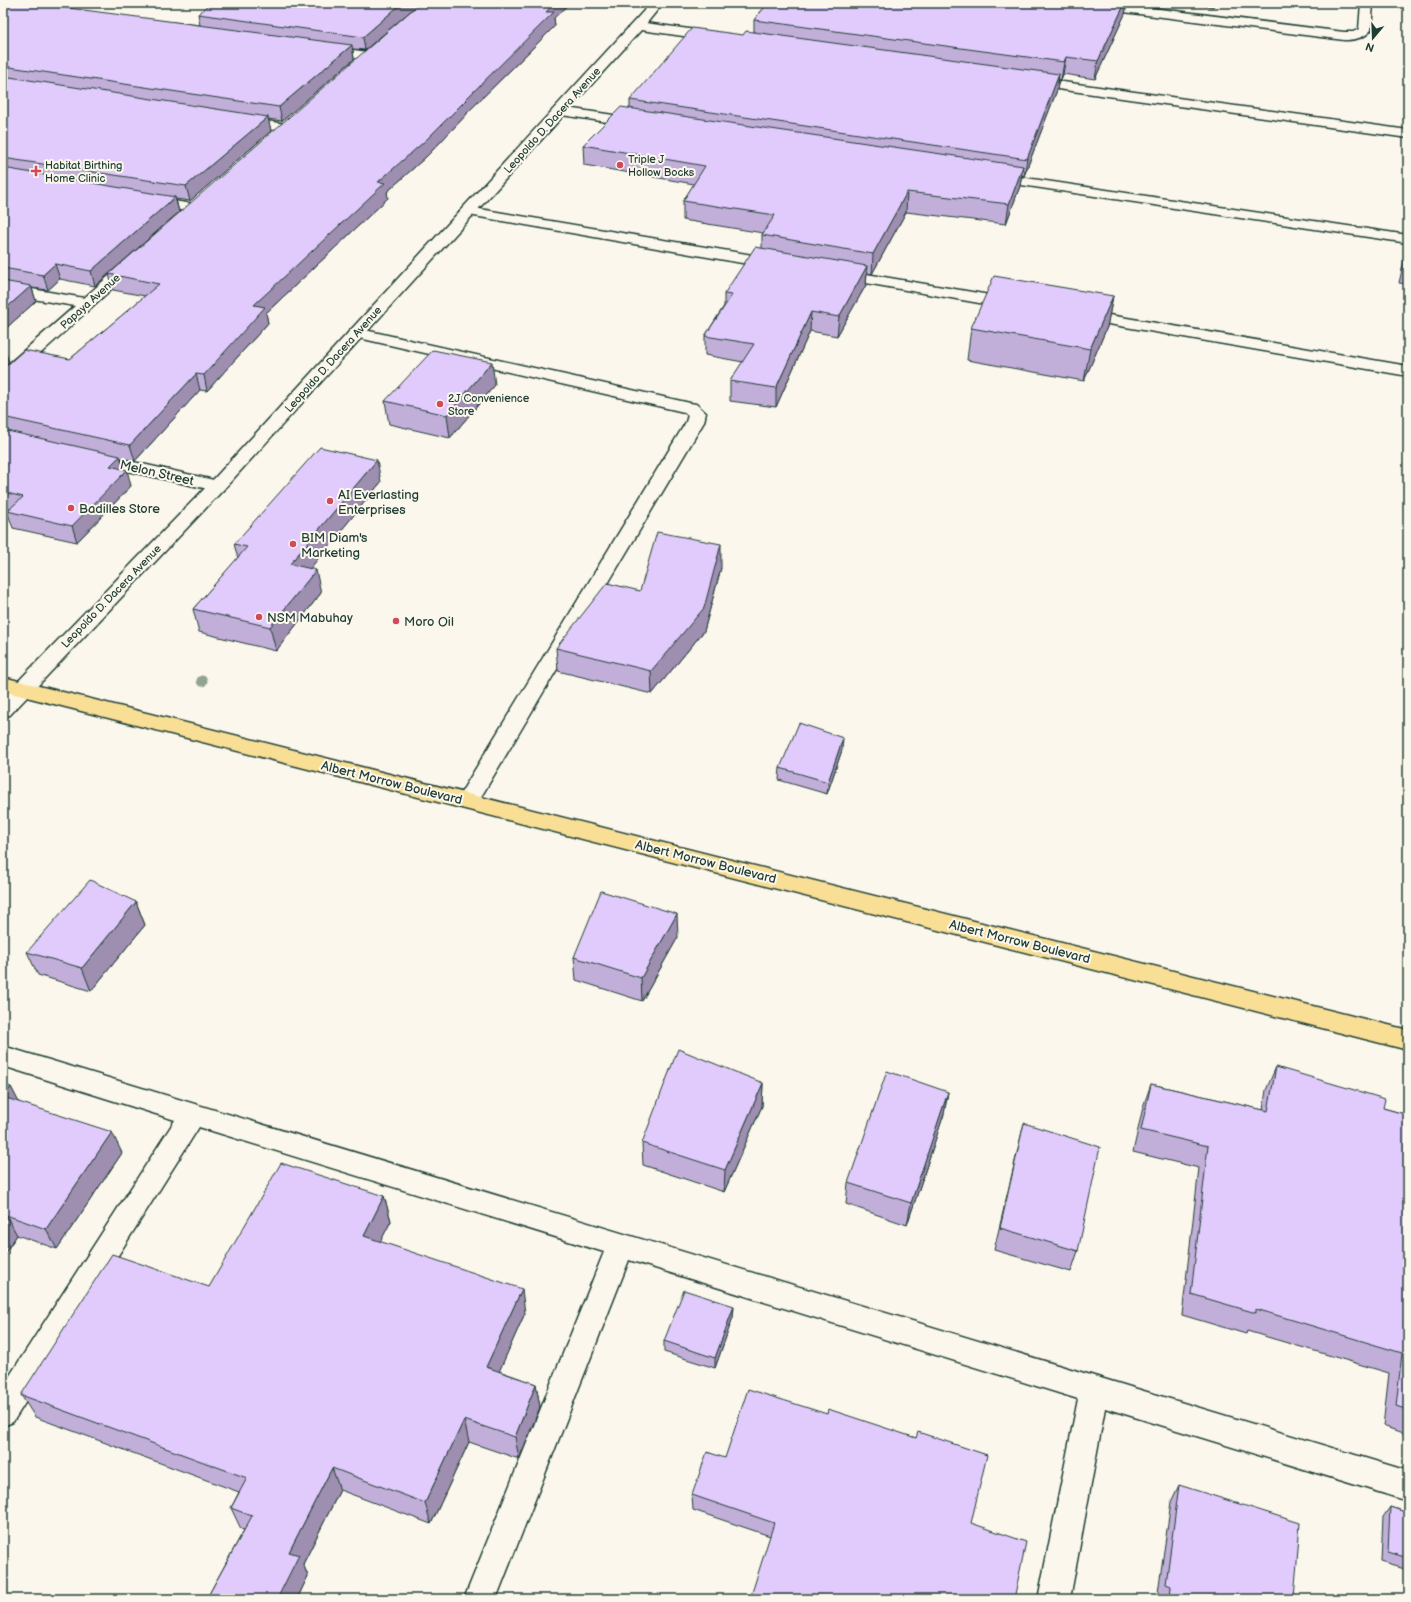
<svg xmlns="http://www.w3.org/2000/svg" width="1411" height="1602" font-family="'Balsamiq Sans',sans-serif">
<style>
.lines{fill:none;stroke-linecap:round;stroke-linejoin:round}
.minor-casing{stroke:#1f3d34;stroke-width:3}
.secondary-casing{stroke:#1f3d34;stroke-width:3}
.trunk-casing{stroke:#1f3d34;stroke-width:3}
.minor{fill:#fbf7ec;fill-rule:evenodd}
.secondary{fill:#fbf7ec;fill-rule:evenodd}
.trunk{fill:#f9df96;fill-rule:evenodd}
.tree{fill:#91a393}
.wall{fill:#c2afd9;stroke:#1f3d34}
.shaded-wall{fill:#9e8eb0;stroke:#1f3d34}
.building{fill:#e1cbfc;stroke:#1f3d34}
.poi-dot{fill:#d1495b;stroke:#fbf7ec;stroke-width:1.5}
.labels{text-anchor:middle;stroke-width:4;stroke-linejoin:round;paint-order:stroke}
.far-street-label{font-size:11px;fill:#1f3d34;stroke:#fbf7ec}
.far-poi-label{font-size:11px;fill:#1f3d34;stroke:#fbf7ec;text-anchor:start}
.street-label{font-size:13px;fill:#1f3d34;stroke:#fbf7ec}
.poi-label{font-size:13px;fill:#1f3d34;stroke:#fbf7ec;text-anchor:start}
</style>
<rect width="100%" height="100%" fill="#fbf7ec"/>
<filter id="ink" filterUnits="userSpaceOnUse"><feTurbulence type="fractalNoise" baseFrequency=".025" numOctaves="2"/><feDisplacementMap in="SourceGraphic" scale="8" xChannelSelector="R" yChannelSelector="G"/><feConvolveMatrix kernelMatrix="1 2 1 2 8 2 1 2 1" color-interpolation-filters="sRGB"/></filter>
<g filter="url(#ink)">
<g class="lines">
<defs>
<path id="minor" d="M 1078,3 L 1112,3 L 1344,32 L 1353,32 L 1359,29 L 1361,3 L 1373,3 L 1371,30 C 1365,38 1353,40 1344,40 L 1084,7 Z
M 638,22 L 718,33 L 724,37 L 718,41 L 634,29 L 632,26 Z
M 324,46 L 368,52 L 374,56 L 368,60 L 320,53 L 318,50 L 320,47 Z
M 1027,77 L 1408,130 L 1408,138 L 1022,84 L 1020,81 Z
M 560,107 L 640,119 L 645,120 L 647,123 L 645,126 L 640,127 L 555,114 L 553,111 L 555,108 Z
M 241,117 L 285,124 L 290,125 L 292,128 L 290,131 L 285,132 L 236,124 L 234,121 L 236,118 Z
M 992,173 L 1408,235 L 1408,243 L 987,180 L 985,177 L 987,174 Z
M 147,197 L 193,204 L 198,205 L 200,208 L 198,211 L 193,212 L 142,204 L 140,201 L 142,198 Z
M 468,207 L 776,259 L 781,261 L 784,264 L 781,267 L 776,269 L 463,214 L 461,211 L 463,208 Z
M 133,257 L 138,259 L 141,262 L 138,265 L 9,382 L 3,383 L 3,369 L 75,306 L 3,294 L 3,284 L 84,298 L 128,259 Z
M 837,269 L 1013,299 L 1019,301 L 1021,304 L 1019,307 L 1013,309 L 832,277 L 829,274 L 832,271 Z
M 1080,310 L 1408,366 L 1408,376 L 1074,318 L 1072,315 L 1074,312 Z
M 356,328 L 690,403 L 696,404 L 706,413 L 704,422 L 475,807 L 467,809 L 459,807 L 456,801 L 686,422 L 688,415 L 684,412 L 350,336 L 348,333 L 350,330 Z
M 93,453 L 223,482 L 226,486 L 223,490 L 217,491 L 87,462 L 84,458 L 87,454 Z
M 3,1046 L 1408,1471 L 1408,1501 L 1105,1408 L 1070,1599 L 1038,1599 L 1078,1399 L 629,1260 L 496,1599 L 464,1599 L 604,1252 L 199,1127 L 13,1422 L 3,1426 L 3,1386 L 175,1120 L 3,1066 Z"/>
<path id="secondary" d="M 651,3 L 663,3 L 642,29 L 223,490 L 10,715 L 3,717 L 3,697 L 211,482 Z"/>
<path id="trunk" d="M 3,677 L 1408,1030 L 1408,1050 L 3,691 Z"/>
</defs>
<use href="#minor" class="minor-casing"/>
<use href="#secondary" class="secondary-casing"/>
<use href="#trunk" class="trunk-casing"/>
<use href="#minor" class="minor"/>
<use href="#secondary" class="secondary"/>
<use href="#trunk" class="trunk"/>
</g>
<circle class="tree" cx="202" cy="681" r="5.5"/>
<path class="wall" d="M 3,3 L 200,25 L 198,14 L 420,3 L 365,50 L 353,49 L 354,59 L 282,121 L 268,119 L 271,131 L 190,201 L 176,199 L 179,212 L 95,286 L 60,279 L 48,290 L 32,288 L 36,301 L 3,331 Z
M 768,3 L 1130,3 L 1130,4 L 1127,3 L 1125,14 L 1095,79 L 1063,74 L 1061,80 L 1059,79 L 1057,90 L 1024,176 L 1022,175 L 1020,186 L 1006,224 L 906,212 L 872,274 L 867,273 L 866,285 L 837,336 L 810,331 L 776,407 L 730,401 L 730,381 L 743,362 L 705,355 L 705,336 L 724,306 L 724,294 L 762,248 L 762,235 L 763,233 L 683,220 L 683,201 L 694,184 L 584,165 L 583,145 L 630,108 L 630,100 L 743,35 L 754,32 L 754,20 Z
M 1187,3 L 1214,3 L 1213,7 Z
M 554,18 L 555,26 L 467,113 L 467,114 L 428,155 L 387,192 L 388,198 L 266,313 L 268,323 L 207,391 L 200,390 L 135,461 L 121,458 L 124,469 L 131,486 L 77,542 L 13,528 L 7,511 L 10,508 L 3,507 L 3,368 L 70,359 L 145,296 L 113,290 L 109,274 Z
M 1408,243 L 1408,284 L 1399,283 Z
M 1113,296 L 1107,327 L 1084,381 L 967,360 L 971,328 Z
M 495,385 L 450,438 L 389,424 L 385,401 Z
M 381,482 L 310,568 L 321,593 L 276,651 L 199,632 L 193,609 L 238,558 L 234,544 Z
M 721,568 L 704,631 L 652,694 L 558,671 L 556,648 L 640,591 Z
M 842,750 L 827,794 L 779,780 L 780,768 Z
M 136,902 L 145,925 L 91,991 L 38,975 L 27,952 Z
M 678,937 L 642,1001 L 576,980 L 574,957 Z
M 1276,1067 L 1383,1108 L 1408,1115 L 1408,1237 L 1407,1236 L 1404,1332 L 1408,1333 L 1408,1435 L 1383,1426 L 1389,1373 L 1247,1331 L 1246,1334 L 1182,1315 L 1199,1168 L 1133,1152 L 1143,1107 L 1151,1084 L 1263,1110 L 1266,1090 Z
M 763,1083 L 762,1106 L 724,1192 L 643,1165 L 642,1143 Z
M 11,1087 L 19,1103 L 122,1153 L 57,1249 L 17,1235 L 3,1256 Z
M 948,1092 L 944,1114 L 907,1225 L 846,1204 L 848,1183 Z
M 1024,1123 L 1078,1251 L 1071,1272 L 994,1250 Z
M 384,1196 L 391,1221 L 380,1242 L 525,1313 L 499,1371 L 536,1384 L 540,1407 L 519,1459 L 469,1442 L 431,1524 L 340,1490 L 303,1564 L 308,1576 L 297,1599 L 210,1599 L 208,1596 L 244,1530 L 241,1529 L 231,1508 L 239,1492 L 35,1417 L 21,1395 L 209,1287 Z
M 734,1306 L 733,1317 L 715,1368 L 664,1352 L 664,1341 Z
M 827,1414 L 916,1438 L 987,1455 L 770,1536 L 693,1510 L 692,1495 L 725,1458 Z
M 1179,1485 L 1294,1599 L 1157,1599 L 1171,1502 Z
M 1390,1507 L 1408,1513 L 1408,1569 L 1381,1561 L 1383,1517 Z"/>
<path class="shaded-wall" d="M 402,3 L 420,3 L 365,50 L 363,37 Z
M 555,3 L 570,3 L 554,18 L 555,26 L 467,113 L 467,114 L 428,155 L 387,192 L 388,198 L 266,313 L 268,323 L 207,391 L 204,375 L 254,305 L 378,182 L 465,100 L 546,12 Z
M 1125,3 L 1127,3 L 1125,14 L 1095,79 L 1098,61 Z
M 352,45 L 354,59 L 282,121 L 279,107 Z
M 1066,57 L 1063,74 L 1061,80 L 1064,62 Z
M 1059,74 L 1057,90 L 1024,176 L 1027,159 Z
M 268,117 L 271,131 L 190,201 L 186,186 Z
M 1023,166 L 1020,186 L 1006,224 L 1009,204 Z
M 907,192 L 906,212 L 872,274 L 873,254 Z
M 175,197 L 179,212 L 95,286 L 91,271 Z
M 55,264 L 60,279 L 48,290 L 43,275 Z
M 867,266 L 866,285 L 837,336 L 839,317 Z
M 31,286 L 36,301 L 3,331 L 3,311 Z
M 1113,296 L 1107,327 L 1084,381 L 1090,349 Z
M 811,312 L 810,331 L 776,407 L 776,388 Z
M 3,346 L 9,362 L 3,368 Z
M 492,362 L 495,385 L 450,438 L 447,415 Z
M 196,374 L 200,390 L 135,461 L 130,445 Z
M 120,456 L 125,472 L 127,470 L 131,486 L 77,542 L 72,526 L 110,466 Z
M 377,460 L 381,482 L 295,587 L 290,564 Z
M 721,544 L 721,568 L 704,631 L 652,694 L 651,671 Z
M 316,570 L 321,593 L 276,651 L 270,627 Z
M 843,738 L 842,750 L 827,794 L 828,782 Z
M 136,902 L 145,925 L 91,991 L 82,968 Z
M 677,914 L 678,937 L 642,1001 L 641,978 Z
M 763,1083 L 762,1106 L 724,1192 L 725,1170 Z
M 11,1087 L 22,1108 L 3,1097 Z
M 948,1092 L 944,1114 L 907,1225 L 911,1203 Z
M 112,1132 L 122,1153 L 57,1249 L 46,1229 Z
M 384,1196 L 391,1221 L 371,1260 L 364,1236 Z
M 6,1215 L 17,1235 L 3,1256 L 3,1219 Z
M 522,1289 L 525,1313 L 491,1390 L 486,1367 Z
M 734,1306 L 733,1317 L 715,1368 L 715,1358 Z
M 536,1384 L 540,1407 L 519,1459 L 515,1437 Z
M 464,1420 L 469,1442 L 431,1524 L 425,1503 Z
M 332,1468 L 340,1490 L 303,1564 L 308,1576 L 297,1599 L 277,1599 L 289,1552 Z"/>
<path class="building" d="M 3,3 L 30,3 L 352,45 L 279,107 L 3,66 Z
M 210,3 L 402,3 L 363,37 L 198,14 Z
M 420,3 L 555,3 L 546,12 L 554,12 L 465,100 L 466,100 L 426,140 L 378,182 L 385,183 L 254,305 L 265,307 L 204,375 L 196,374 L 130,445 L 3,417 L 3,368 L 5,367 L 24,350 L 70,359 L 159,284 L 109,274 Z
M 768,3 L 1125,3 L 1098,61 L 1066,57 L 1064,62 L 754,20 Z
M 692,28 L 743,35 L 746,31 L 1059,74 L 1027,159 L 630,100 Z
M 3,76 L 268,117 L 186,186 L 3,158 Z
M 621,107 L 1023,166 L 1009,204 L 907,192 L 873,254 L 762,235 L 775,215 L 683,201 L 705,166 L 583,145 Z
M 3,168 L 175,197 L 91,271 L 55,264 L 43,275 L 3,268 Z
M 755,247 L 867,266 L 839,317 L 811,312 L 776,388 L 730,381 L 754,344 L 705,336 L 732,295 L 724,294 Z
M 1408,254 L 1408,261 L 1406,261 Z
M 994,276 L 1113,296 L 1090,349 L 971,328 Z
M 3,281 L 31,286 L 3,311 Z
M 433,350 L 492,362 L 447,415 L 385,401 Z
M 3,430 L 120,456 L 110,466 L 127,470 L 72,526 L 7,511 L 23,497 L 3,492 Z
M 320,447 L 377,460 L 290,564 L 316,570 L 270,627 L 193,609 L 247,547 L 234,544 Z
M 657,532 L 721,544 L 704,608 L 651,671 L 556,648 L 607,583 L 640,591 Z
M 799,723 L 843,738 L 828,782 L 780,768 Z
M 90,880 L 136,902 L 82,968 L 27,952 Z
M 601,891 L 677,914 L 641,978 L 574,957 Z
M 678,1049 L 763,1083 L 725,1170 L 642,1143 Z
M 1276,1067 L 1385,1099 L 1383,1108 L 1408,1115 L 1408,1211 L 1404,1332 L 1408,1333 L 1408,1410 L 1396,1406 L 1402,1353 L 1256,1309 L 1256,1313 L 1191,1294 L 1208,1146 L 1141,1130 L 1151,1084 L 1268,1111 Z
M 887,1071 L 948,1092 L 911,1203 L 848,1183 Z
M 3,1084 L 11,1087 L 3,1097 L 112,1132 L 46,1229 L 6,1215 L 3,1219 Z
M 1024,1123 L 1100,1147 L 1078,1251 L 1000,1228 Z
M 281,1163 L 384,1196 L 364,1236 L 522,1289 L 486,1367 L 536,1384 L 515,1437 L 464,1420 L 425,1503 L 332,1468 L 289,1552 L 299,1555 L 277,1599 L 216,1599 L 208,1596 L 252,1516 L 231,1508 L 247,1478 L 21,1395 L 112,1254 L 209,1287 Z
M 684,1290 L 734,1306 L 715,1358 L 664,1341 Z
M 748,1389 L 827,1414 L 828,1409 L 916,1438 L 918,1432 L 987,1455 L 971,1523 L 1026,1542 L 1014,1599 L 750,1599 L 774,1523 L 692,1495 L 707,1452 L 725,1458 Z
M 1179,1485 L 1300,1523 L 1294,1599 L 1170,1599 L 1171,1586 L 1166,1584 Z
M 1390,1507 L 1408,1513 L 1408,1558 L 1388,1552 Z"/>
</g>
<g class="poi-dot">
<circle cx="620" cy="165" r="4"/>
<path d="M34 165h4v4h4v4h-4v4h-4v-4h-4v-4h4z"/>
<circle cx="440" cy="404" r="4"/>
<circle cx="330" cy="501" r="4"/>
<circle cx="71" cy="508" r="4"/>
<circle cx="293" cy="544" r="4"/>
<circle cx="259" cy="617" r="4"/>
<circle cx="396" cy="621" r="4"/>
</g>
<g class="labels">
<g class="far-street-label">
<text transform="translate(552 120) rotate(-48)" y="4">Leopoldo D. Dacera Avenue</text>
<text transform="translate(90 301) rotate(-42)" y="4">Papaya Avenue</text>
<text transform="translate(333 359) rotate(-48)" y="4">Leopoldo D. Dacera Avenue</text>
<text transform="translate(111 596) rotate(-46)" y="4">Leopoldo D. Dacera Avenue</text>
</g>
<g class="far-poi-label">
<text x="628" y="163">Triple J<tspan x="628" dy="13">Hollow Bocks</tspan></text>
<text x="45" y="169">Habitat Birthing<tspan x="45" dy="13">Home Clinic</tspan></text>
<text x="448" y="402">2J Convenience<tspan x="448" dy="13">Store</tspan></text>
</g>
<g class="street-label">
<text transform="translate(157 472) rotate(13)" y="5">Melon Street</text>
<text transform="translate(392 782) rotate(14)" y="5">Albert Morrow Boulevard</text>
<text transform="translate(706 861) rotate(14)" y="5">Albert Morrow Boulevard</text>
<text transform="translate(1020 941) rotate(14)" y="5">Albert Morrow Boulevard</text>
</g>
<g class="poi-label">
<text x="338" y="499">AI Everlasting<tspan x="338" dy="15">Enterprises</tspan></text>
<text x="79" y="513">Badilles Store</text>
<text x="301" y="542">BIM Diam's<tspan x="301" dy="15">Marketing</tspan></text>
<text x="267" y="622">NSM Mabuhay</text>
<text x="404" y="626">Moro Oil</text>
</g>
</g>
<rect width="1411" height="1602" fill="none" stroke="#fbf7ec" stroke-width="16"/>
<rect x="8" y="8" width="1395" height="1586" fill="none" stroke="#1f3d34" stroke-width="1.5" filter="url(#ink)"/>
<g transform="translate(1373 38) rotate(199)" stroke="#fbf7ec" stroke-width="3" paint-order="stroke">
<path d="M0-3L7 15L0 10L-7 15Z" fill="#1f3d34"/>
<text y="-6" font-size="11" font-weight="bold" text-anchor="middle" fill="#1f3d34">N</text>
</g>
</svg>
